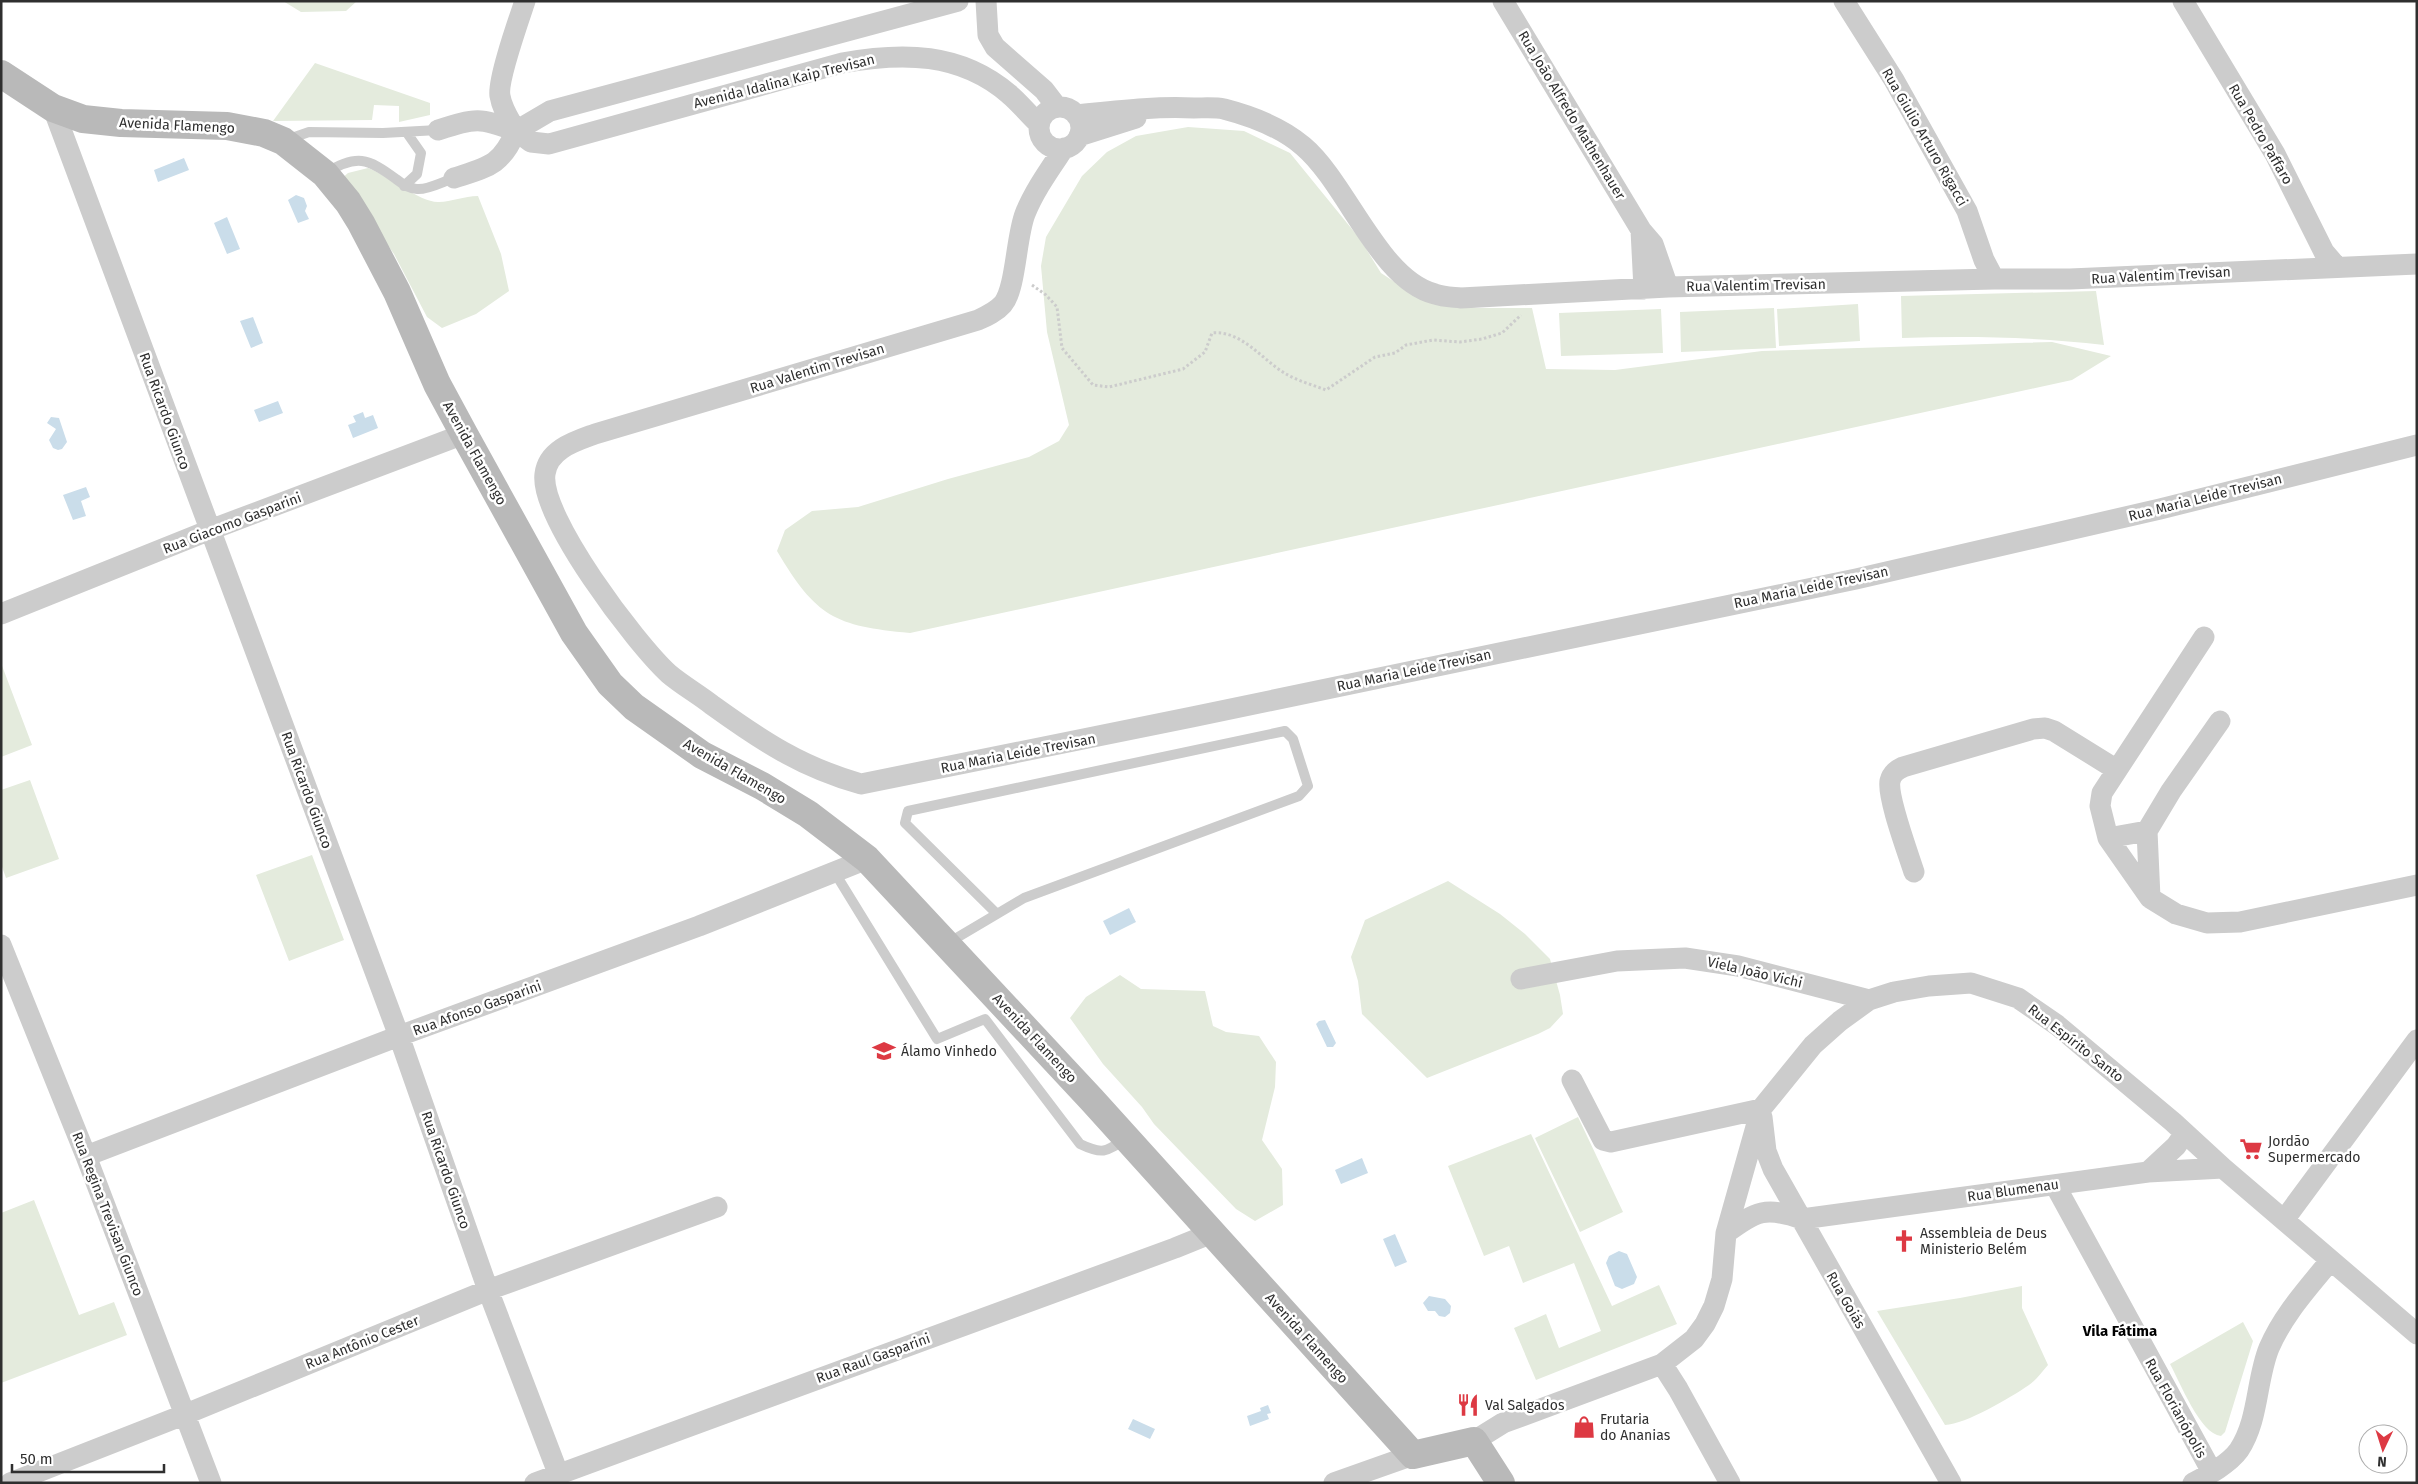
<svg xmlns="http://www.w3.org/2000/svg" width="2418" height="1484" font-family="'Fira Sans',sans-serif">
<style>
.green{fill:#e4ebdd}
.water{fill:#caddea}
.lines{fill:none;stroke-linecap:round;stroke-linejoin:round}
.path{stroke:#ccc;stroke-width:3;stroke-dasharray:2.5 2.5;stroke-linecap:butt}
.lane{stroke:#ccc;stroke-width:10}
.street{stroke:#ccc;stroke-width:21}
.secondary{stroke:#b9b9b9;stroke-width:28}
.labels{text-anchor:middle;stroke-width:5;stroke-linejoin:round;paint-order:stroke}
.street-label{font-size:14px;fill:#2f2f2f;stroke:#fff}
.poi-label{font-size:14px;fill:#2f2f2f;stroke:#fff;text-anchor:start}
.neighbourhood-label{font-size:15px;font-weight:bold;fill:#000;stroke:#fff}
</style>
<rect width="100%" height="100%" fill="#fff"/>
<path class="green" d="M 283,1 L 357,1 L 346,11 L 301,12 Z
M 315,63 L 430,103 L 430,115 L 399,122 L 399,106 L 374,105 L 372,120 L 273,121 Z
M 1188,127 L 1244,131 L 1290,153 L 1360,239 L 1381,273 L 1419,298 L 1477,308 L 1532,308 L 1546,369 L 1615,370 L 1762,351 L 2052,342 L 2111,356 L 2072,380 L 910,633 C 835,626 816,617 777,551 L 785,530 L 812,511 L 858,507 L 948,479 L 1029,457 L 1059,441 L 1069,425 L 1047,332 L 1041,266 L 1046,237 L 1082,176 L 1107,152 L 1136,136 Z
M 368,168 C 388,175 420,203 439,202 C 451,202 464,196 478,196 L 501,254 L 509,291 L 476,314 L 442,328 L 427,317 L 394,254 L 341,179 L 348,173 Z
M 2096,291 L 2104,345 C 2036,337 1970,336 1902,338 L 1901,296 Z
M 1858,304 L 1860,341 L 1779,346 L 1777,309 Z
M 1774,308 L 1776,348 L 1681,352 L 1680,312 Z
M 1661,309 L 1663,353 L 1561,356 L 1559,313 Z
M 1,663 L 32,745 L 1,757 Z
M 30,780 L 59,859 L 6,878 L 1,864 L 1,790 Z
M 312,855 L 344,940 L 289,961 L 256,875 Z
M 1448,881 L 1500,914 L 1525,934 L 1550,959 L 1560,995 L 1563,1014 L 1550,1028 L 1538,1034 L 1427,1078 L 1362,1014 L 1358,981 L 1351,957 L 1365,920 Z
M 1120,975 L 1141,989 L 1205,991 L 1213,1026 L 1226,1032 L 1259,1036 L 1276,1062 L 1275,1087 L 1262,1140 L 1282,1169 L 1283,1205 L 1255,1221 L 1236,1209 L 1154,1124 L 1142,1107 L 1103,1064 L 1070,1018 L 1086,997 Z
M 1578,1117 L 1623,1212 L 1580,1232 L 1535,1138 Z
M 1531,1134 L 1612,1306 L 1659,1285 L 1677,1324 L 1536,1380 L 1514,1328 L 1546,1314 L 1559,1348 L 1601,1331 L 1574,1263 L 1523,1283 L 1509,1246 L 1484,1256 L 1448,1166 Z
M 34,1200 L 79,1315 L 114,1302 L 127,1335 L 1,1383 L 1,1213 Z
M 2022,1286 L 2022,1308 L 2048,1365 C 2042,1372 2036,1380 2029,1385 C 2010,1398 1966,1424 1945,1425 L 1877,1311 L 1960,1298 Z
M 2243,1322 L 2253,1341 L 2225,1432 L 2221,1436 C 2200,1434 2180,1382 2170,1364 Z"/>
<path class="water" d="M 184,158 L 189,170 L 158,182 L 154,170 Z
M 296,195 L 304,198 L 307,206 L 305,211 L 309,219 L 298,223 L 288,200 Z
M 227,217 L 240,249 L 227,254 L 214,223 Z
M 253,317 L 263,343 L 251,348 L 240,321 Z
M 278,401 L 283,413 L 259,422 L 254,410 Z
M 363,412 L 365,418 L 373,415 L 378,428 L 353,438 L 348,425 L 356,422 L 353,416 Z
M 51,417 L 59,418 L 67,442 L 62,449 L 58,450 L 53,448 L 49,440 L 56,429 L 47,423 Z
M 86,487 L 90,497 L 81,501 L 86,516 L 73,520 L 63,495 Z
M 1129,908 L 1136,922 L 1110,935 L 1103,921 Z
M 1325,1020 L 1336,1043 L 1333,1047 L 1327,1047 L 1316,1024 L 1319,1021 Z
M 1362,1158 L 1368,1173 L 1341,1184 L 1335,1170 Z
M 1395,1234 L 1407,1262 L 1395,1267 L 1383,1239 Z
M 1619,1251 L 1627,1254 L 1637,1277 L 1634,1284 L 1622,1289 L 1615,1286 L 1606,1263 L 1609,1256 Z
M 1429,1296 L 1445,1299 L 1451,1306 L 1450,1313 L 1445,1317 L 1439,1316 L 1435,1311 L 1428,1311 L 1423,1303 Z
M 1268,1405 L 1271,1413 L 1267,1414 L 1269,1419 L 1250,1426 L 1247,1416 L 1261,1411 L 1260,1408 Z
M 1133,1419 L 1155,1429 L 1150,1439 L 1128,1429 Z"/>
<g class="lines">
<path class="path" d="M 1032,285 L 1046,295 L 1057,307 L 1062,348 L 1093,385 L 1109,387 L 1183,369 L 1205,352 L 1212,333 C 1242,330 1262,360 1286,374 C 1298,381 1313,385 1326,390 L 1375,357 L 1395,353 L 1406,345 L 1433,340 L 1460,342 L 1482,339 L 1502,333 L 1521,315"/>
<path class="lane" d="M 286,140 L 309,132 L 383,133 L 438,130
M 326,173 C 356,154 368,158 396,179 C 401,183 409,189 417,189 C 428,190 444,181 454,178
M 404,186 L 417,174 L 421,153 L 407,133
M 835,873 L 937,1039 L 985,1019 L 1080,1144 C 1103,1155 1106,1152 1126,1138
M 948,943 C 973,928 999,913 1024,898 L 1299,796 L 1308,786 L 1293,739 L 1285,731 L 908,811 L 905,823 L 997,914"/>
<path class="street" d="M 986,1 L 988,35 L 995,47 L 1044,90 L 1057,107
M 1503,1 L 1641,230 L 1653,244 L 1668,287
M 1844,1 L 1894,80 L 1967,211 L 1984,260 L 1994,279
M 2183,1 L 2275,154 L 2324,252 L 2337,267
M1039 128a21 21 0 1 1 42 0a21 21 0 1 1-42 0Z
M 53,108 L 399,1036 L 488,1290 L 558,1473
M 1076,115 C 1116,111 1154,106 1194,108 C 1204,108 1215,107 1224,109 C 1251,116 1282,128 1303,146 C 1347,183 1379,280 1435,294 C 1443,297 1452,297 1461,298 L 1668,287 L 1994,279 L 2070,279 L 2417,264
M 438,130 C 476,118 479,117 516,131 L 550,111 L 958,1
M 516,131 C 510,120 502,109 500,96 C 497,81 519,19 525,1
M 1079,136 L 1136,118
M 1064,148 C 1050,169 1034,191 1025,214 C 1016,237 1016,288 1003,304 C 996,312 987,316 978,320 L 595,434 C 576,441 548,449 545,474 C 539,516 636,644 669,674 C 682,685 698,694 712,705 C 762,741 801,767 861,784 L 1192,717 L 1856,579 L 2160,509 L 2417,445
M 454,178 C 488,167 501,166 516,131 L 531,142 L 549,144 L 842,63 C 902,52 960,52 1009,94 C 1020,103 1029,115 1039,124
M 1641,230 L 1644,289
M 1,614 L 210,530 L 464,434
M 2204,637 L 2102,793 L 2100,806 L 2108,838 L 2150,898 L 2176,914 L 2207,923 L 2240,922 L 2417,885
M 2147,831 L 2150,898
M 2108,838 L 2147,831 L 2171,791 L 2220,721
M 1914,872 C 1908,853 1887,797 1890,781 C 1892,773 1897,770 1903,767 L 2033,729 L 2045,728 L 2054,731 L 2117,770
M 1,945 L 86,1156 L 211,1483
M 1521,979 L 1617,961 L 1685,958 L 1738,966 L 1869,1000
M 1572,1080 L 1603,1140 L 1611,1142 L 1761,1109
M 1762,1117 L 1766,1151 L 1773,1169 L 1951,1483
M 86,1156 L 399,1036 L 699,926 L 867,859
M 2148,1172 L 2176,1146 L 2185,1133
M 2055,1185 L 2212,1472
M 2284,1220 L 2417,1040
M 1726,1233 C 1757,1211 1765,1206 1802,1219 L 2148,1172 L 2223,1168
M 1662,1364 L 1678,1389 L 1730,1483
M 1474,1441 L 1503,1423 L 1662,1364 L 1694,1339 L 1705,1324 L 1714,1306 L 1722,1279 L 1726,1233 L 1761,1109 L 1813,1045 L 1840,1021 L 1869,1000 L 1894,992 L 1929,986 L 1971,983 L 2018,998 L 2057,1025 L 2173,1122 L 2223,1168 L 2417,1334
M 10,1483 L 186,1414 L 488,1290 L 717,1207
M 535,1483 L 1175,1248 L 1212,1233
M 1334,1483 L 1413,1455
M 2193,1483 C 2208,1475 2229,1464 2239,1450 C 2259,1420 2256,1380 2269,1348 C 2283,1315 2308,1288 2330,1261"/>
<path class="secondary" d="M 1,74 L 53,108 L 83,119 L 121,123 L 227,126 L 264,133 L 283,141 L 325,174 L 348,202 L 361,223 L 397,292 L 437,384 L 464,434 L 574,633 L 610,684 L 634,707 L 702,755 L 762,786 L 808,814 L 867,859 L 1092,1100 L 1413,1455 L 1474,1441 L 1501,1483"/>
</g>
<defs>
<symbol id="school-bare" viewBox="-9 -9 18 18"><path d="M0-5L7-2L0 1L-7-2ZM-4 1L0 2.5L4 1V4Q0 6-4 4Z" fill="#dd3943" stroke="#fff" stroke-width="2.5" paint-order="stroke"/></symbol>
<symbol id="supermarket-bare" viewBox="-9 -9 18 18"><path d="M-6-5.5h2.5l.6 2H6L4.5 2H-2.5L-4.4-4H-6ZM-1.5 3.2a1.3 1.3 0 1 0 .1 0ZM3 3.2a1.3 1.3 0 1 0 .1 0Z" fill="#dd3943" stroke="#fff" stroke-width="2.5" paint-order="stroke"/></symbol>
<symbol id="church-bare" viewBox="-9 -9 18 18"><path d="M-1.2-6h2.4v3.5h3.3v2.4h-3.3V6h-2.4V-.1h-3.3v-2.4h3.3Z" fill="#dd3943" stroke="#fff" stroke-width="2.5" paint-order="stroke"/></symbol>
<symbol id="restaurant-bare" viewBox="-9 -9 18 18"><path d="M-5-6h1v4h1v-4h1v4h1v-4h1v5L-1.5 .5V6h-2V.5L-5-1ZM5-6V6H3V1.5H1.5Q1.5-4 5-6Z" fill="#dd3943" stroke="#fff" stroke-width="2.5" paint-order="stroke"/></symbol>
<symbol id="shop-bare" viewBox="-9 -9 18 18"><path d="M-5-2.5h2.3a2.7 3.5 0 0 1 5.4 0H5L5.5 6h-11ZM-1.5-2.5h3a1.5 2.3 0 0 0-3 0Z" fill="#dd3943" stroke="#fff" stroke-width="2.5" paint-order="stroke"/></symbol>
</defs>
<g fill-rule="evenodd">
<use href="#school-bare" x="868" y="1035" width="32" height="32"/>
<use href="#supermarket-bare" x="2235" y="1133" width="32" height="32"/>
<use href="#church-bare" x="1888" y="1225" width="32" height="32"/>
<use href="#restaurant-bare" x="1452" y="1389" width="32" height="32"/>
<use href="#shop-bare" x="1568" y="1411" width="32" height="32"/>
</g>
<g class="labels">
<g class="street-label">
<text transform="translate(784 81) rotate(-14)" y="5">Avenida Idalina Kaip Trevisan</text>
<text transform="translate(1572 115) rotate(59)" y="5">Rua João Alfredo Mathenhauer</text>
<text transform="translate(177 125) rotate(3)" y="5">Avenida Flamengo</text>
<text transform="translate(2261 134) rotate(60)" y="5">Rua Pedro Paffaro</text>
<text transform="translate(1925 137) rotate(60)" y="5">Rua Giulio Arturo Rigacci</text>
<text transform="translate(2161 275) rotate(-3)" y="5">Rua Valentim Trevisan</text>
<text transform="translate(1756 285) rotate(-1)" y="5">Rua Valentim Trevisan</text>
<text transform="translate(817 368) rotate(-17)" y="5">Rua Valentim Trevisan</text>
<text transform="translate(165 411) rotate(70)" y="5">Rua Ricardo Giunco</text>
<text transform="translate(475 453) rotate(61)" y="5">Avenida Flamengo</text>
<text transform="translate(2205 497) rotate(-14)" y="5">Rua Maria Leide Trevisan</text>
<text transform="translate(232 523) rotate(-21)" y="5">Rua Giacomo Gasparini</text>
<text transform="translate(1811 587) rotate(-12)" y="5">Rua Maria Leide Trevisan</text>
<text transform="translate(1414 670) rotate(-12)" y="5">Rua Maria Leide Trevisan</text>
<text transform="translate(1018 753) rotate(-11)" y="5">Rua Maria Leide Trevisan</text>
<text transform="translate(735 771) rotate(30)" y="5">Avenida Flamengo</text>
<text transform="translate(307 790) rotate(70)" y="5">Rua Ricardo Giunco</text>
<text transform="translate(1755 972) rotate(13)" y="5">Viela João Vichi</text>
<text transform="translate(477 1008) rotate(-20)" y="5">Rua Afonso Gasparini</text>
<text transform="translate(1035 1038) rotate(47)" y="5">Avenida Flamengo</text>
<text transform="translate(2076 1043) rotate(38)" y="5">Rua Espírito Santo</text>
<text transform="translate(446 1170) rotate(71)" y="5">Rua Ricardo Giunco</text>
<text transform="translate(2013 1190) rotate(-8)" y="5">Rua Blumenau</text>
<text transform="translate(108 1214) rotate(69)" y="5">Rua Regina Trevisan Giunco</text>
<text transform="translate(1846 1300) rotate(60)" y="5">Rua Goiás</text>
<text transform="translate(1307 1338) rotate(48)" y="5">Avenida Flamengo</text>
<text transform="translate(362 1342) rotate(-22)" y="5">Rua Antônio Cester</text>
<text transform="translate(873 1358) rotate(-20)" y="5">Rua Raul Gasparini</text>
<text transform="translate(2176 1408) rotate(61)" y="5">Rua Florianópolis</text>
</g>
<g class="poi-label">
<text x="901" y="1056">Álamo Vinhedo</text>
<text x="2268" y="1146">Jordão<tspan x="2268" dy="16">Supermercado</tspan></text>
<text x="1920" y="1238">Assembleia de Deus<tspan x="1920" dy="16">Ministerio Belém</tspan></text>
<text x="1485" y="1410">Val Salgados</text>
<text x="1600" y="1424">Frutaria<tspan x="1600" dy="16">do Ananias</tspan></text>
</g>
<g class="neighbourhood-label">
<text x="2120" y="1336">Vila Fátima</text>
</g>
</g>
<rect width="2418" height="1484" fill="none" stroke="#2f2f2f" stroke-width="5"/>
<g transform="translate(2383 1449) rotate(184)"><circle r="24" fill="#ffffff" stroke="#acacac"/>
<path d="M0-4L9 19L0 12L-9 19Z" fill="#dd3943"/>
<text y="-8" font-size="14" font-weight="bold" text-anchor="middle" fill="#2f2f2f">N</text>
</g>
<path d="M12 1464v8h152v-8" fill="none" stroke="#2f2f2f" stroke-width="2.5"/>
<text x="20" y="1464" font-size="15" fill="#2f2f2f" stroke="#ffffff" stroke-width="4" paint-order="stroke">50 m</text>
</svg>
